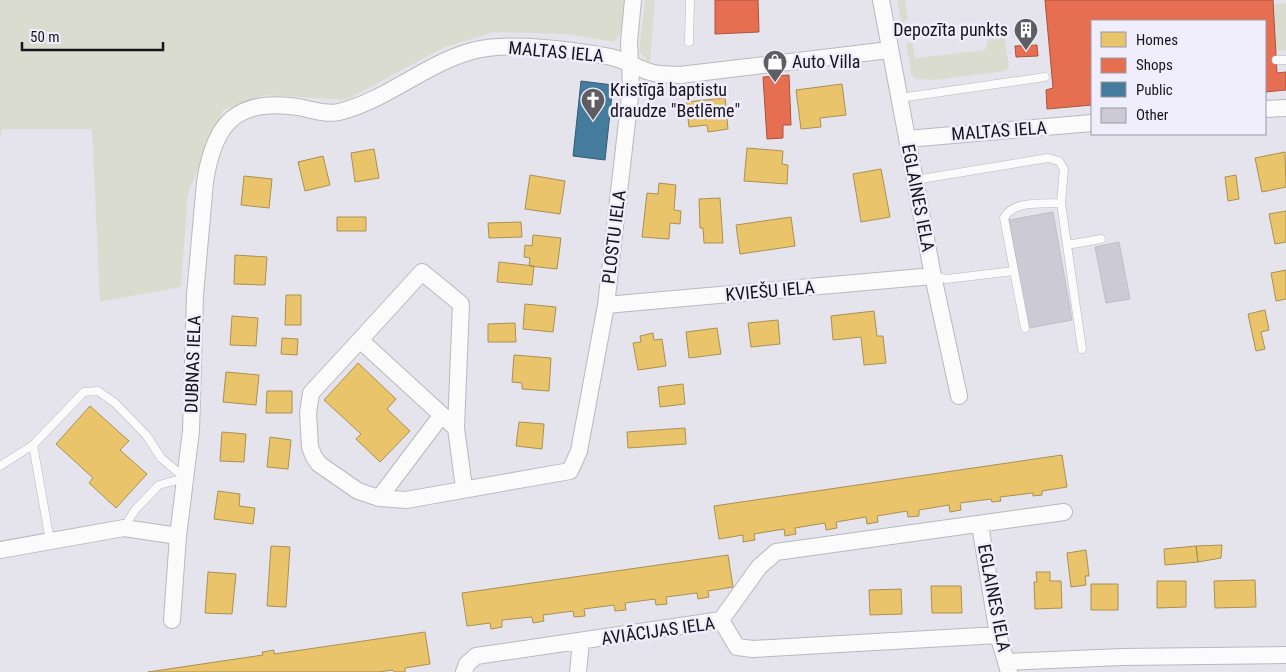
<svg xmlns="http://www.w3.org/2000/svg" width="1286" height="672" font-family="'Roboto Condensed',sans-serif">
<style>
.green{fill:#dbdcd0}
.homes{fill:#e9c46a;stroke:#aa9052}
.shops{fill:#e76f51;stroke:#a85440}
.public{fill:#457b9d;stroke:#375c76}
.building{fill:#cccbd5;stroke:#bebec4}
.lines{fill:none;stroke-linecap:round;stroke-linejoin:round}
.lane-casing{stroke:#b9b8be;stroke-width:9}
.street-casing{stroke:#b9b8be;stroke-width:18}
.lane{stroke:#fbfbfc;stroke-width:8}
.street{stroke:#fbfbfc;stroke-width:16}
.labels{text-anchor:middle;stroke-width:5;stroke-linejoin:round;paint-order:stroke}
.poi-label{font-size:18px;fill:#16151a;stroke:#f0eefd;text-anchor:start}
.street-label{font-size:18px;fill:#16151a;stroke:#f0eefd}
</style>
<rect width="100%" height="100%" fill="#e5e4ec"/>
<path class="green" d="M 0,0 L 627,0 L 623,31 L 614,42 L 567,34 L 494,32 L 445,47 L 346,100 L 265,95 L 223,110 L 188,193 L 181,287 L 100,302 L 92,129 L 2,129 L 0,137 Z
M 645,0 L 655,0 L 650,63 L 639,51 Z
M 897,0 L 905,0 L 908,18 L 902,25 Z
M 1286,3 L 1286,50 L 1276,51 L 1273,5 Z
M 1004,32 L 1009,67 L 1006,71 L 934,80 L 915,79 L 911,73 L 906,43 L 912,42 L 915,58 L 985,50 L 988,39 Z"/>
<path class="homes" d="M 842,84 L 846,115 L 820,118 L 821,127 L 801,129 L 796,90 Z
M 725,98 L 728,129 L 708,132 L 707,125 L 689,127 L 686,102 Z
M 747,148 L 783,151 L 782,164 L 788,165 L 787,184 L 744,181 Z
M 374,149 L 379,178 L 355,182 L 351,153 Z
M 1285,152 L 1286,187 L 1262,192 L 1255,158 Z
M 323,156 L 330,185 L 305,191 L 298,162 Z
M 881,169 L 890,217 L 861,222 L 853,174 Z
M 530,175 L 565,181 L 560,214 L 525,209 Z
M 1236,175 L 1239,199 L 1228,201 L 1225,177 Z
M 244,176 L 272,179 L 269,208 L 241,205 Z
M 659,183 L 676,185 L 674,210 L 681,211 L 680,224 L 670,223 L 669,239 L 642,237 L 647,193 L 658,194 Z
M 720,198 L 723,243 L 704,243 L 703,228 L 700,228 L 699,199 Z
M 1286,211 L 1286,242 L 1275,244 L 1269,214 Z
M 337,217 L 366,217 L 366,231 L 337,231 Z
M 791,217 L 795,246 L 740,254 L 736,225 Z
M 521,222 L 522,237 L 489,238 L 488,223 Z
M 533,235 L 561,238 L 557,269 L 529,266 L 530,258 L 524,257 L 525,245 L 532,246 Z
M 235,255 L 267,257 L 265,285 L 234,284 Z
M 499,262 L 534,266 L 532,285 L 497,282 Z
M 1286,270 L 1286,299 L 1276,301 L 1271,273 Z
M 286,295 L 301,295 L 301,325 L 285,325 Z
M 525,304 L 556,307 L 553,332 L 523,329 Z
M 1265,310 L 1269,330 L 1261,332 L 1265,349 L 1256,351 L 1248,314 Z
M 874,311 L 877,336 L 883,336 L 886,363 L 864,365 L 861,337 L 833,340 L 831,316 Z
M 232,316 L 258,318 L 256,346 L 230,345 Z
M 778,320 L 780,344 L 751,347 L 748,323 Z
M 515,323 L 516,342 L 488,342 L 488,324 Z
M 717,328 L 721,354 L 689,358 L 686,332 Z
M 653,333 L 654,340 L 662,339 L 666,366 L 638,370 L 633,343 L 641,342 L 640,336 Z
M 282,338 L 298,339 L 297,355 L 281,354 Z
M 514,355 L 551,358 L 549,391 L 522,389 L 522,383 L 512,382 Z
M 358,363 L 396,399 L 387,409 L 410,431 L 380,462 L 356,439 L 361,434 L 324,400 Z
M 226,372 L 259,375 L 256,405 L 223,402 Z
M 683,384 L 685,404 L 660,407 L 658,387 Z
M 267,391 L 292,391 L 292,413 L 266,413 Z
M 90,406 L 129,441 L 120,450 L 147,474 L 116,508 L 89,483 L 93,478 L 56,444 Z
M 519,422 L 544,424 L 542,449 L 516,446 Z
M 685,428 L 686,444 L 628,448 L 627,432 Z
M 222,432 L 246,434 L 244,462 L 220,461 Z
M 270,437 L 291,440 L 288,469 L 267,467 Z
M 1062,455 L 1067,487 L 1042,491 L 1042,495 L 1033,496 L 1033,493 L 1000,497 L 1001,501 L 992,502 L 991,499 L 960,503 L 961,510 L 950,512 L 949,505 L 919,510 L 919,516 L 908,517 L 907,511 L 877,516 L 878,522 L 867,524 L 866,517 L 836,522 L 837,528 L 826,530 L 825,523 L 795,528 L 796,534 L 785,536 L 784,529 L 754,534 L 755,540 L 743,542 L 743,535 L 719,539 L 714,506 Z
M 218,491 L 240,494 L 239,506 L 255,508 L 253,524 L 214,519 Z
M 1222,545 L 1221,558 L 1198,562 L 1196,546 Z
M 271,546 L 290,547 L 286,607 L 267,606 Z
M 1196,546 L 1198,562 L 1165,565 L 1164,549 Z
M 1086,550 L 1089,576 L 1085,576 L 1086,585 L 1071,587 L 1067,553 Z
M 728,555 L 733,587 L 708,591 L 709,597 L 698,599 L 697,593 L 666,597 L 667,604 L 656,605 L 655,599 L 625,603 L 626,610 L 615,611 L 614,605 L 584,609 L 585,616 L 574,617 L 573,611 L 543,615 L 544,621 L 533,623 L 532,617 L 502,620 L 502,627 L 491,629 L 490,623 L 467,626 L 462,593 Z
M 208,572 L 236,574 L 232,614 L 205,613 Z
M 1036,572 L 1050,572 L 1050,581 L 1061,581 L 1062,608 L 1035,609 L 1034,582 L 1037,582 Z
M 1255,580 L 1256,607 L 1215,608 L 1214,581 Z
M 1157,581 L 1186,581 L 1186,607 L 1157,608 Z
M 1091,584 L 1118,584 L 1118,610 L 1091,610 Z
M 931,586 L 961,586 L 962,613 L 932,613 Z
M 901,589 L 902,614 L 870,615 L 869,590 Z
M 425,632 L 430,664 L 405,668 L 405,672 L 394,672 L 393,670 L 378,672 L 148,672 L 263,655 L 262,652 L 274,650 L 274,654 Z"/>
<path class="shops" d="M 715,0 L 758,0 L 759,32 L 715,34 Z
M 1045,0 L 1273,0 L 1277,73 L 1286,72 L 1286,90 L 1265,92 L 1265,21 L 1092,21 L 1092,105 L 1047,109 L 1046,90 L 1053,88 Z
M 1037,45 L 1038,56 L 1016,57 L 1015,46 Z
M 789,75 L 791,125 L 783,125 L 783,138 L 767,139 L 763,77 Z"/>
<path class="public" d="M 581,81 L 613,85 L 605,160 L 573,156 Z"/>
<path class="building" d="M 1053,212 L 1072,320 L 1029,328 L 1009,220 Z
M 1119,242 L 1130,299 L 1106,303 L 1095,247 Z"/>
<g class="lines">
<defs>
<path id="lane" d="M 689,42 L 690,0
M 1276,60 L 1286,60
M 900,98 L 1045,77
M 915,180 L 1048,158 L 1059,161 L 1064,169 L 1061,203 L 1082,349
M 1067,245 L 1101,239
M 933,276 L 946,279 L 1014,271
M 1025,328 L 1004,218 C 1013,200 1043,204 1061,203
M 33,445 L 50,541
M 0,466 L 33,445 L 84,392 L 98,391 L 115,403 L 147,436 L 161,458 L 185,478
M 124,528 L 135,510 L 159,485 L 185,478"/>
<path id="street" d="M 881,0 L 933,276 L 959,396
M 1265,109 L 1286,108
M 907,139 L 1092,123
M 606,305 L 933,276
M 360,340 L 422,272 L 461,304 L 456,428
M 464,488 L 456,428 L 360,340 L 311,393 L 308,413 L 310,447 L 314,457 L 319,464 L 358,491 L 379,498 L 406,500 L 570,471 L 579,451 L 606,305 L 631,87 L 629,42 L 633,0
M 379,498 L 441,416
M 980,525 L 998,635 L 1009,672
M 0,550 L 124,528 L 178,536
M 172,620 L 178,536 L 191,431 L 195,295 L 205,182 C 214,123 236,98 298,107 C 309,109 327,115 339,112 C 387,100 425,64 472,51 C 508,41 574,50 611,57 C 626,60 639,70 654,73 C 662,75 671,74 680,75 L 889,50
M 721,620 L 759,567 L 776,552 L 1064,512
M 721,620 L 737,647 L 753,649 L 998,635
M 1007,662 L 1122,657 L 1286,655
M 464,672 L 467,664 L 476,656 L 721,620
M 578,672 L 581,642"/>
</defs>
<use href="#lane" class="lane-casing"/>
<use href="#street" class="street-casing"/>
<use href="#lane" class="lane"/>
<use href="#street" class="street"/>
</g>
<defs>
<symbol id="building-pin" viewBox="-11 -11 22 30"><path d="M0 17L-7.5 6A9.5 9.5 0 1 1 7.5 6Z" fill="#5e5d64" stroke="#f0eefd"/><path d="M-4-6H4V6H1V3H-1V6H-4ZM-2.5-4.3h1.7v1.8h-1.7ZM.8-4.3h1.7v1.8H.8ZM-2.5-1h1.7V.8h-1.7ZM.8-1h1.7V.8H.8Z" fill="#fff"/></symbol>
<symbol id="shop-pin" viewBox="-11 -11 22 30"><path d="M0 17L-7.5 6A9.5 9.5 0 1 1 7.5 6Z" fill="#5e5d64" stroke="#f0eefd"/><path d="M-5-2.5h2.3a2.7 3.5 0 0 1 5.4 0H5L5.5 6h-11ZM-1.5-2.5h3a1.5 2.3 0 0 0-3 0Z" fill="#fff"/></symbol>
<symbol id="church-pin" viewBox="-11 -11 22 30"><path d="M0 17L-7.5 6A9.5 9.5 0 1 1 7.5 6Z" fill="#5e5d64" stroke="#f0eefd"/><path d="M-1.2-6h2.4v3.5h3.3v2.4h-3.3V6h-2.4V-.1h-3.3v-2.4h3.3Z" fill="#fff"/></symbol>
</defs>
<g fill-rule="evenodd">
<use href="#building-pin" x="1012" y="16" width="28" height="38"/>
<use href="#shop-pin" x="761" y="48" width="28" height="38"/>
<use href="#church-pin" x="579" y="86" width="28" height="38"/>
</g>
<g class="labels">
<g class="poi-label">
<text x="1008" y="36" text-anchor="end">Depozīta punkts</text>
<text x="792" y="68">Auto Villa</text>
<text x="610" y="96">Kristīgā baptistu<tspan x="610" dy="21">draudze "Betlēme"</tspan></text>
</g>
<g class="street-label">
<text transform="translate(556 52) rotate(5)" y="6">MALTAS IELA</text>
<text transform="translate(999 131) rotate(-4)" y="6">MALTAS IELA</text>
<text transform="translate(918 198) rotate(79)" y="6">EGLAINES IELA</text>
<text transform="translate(614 237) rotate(-83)" y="6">PLOSTU IELA</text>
<text transform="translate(770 291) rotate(-5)" y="6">KVIEŠU IELA</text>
<text transform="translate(193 364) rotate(-88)" y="6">DUBNAS IELA</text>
<text transform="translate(994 598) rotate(79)" y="6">EGLAINES IELA</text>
<text transform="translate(658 631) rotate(-8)" y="6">AVIĀCIJAS IELA</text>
</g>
</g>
<rect x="1091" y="20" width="175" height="115" fill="#f0eefd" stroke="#9997a2"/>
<rect x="1101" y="32" width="25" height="15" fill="#e9c46a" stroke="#9997a2"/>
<text x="1136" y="45" font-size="15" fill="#16151a">Homes</text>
<rect x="1101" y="58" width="25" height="15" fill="#e76f51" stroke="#9997a2"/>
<text x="1136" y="70" font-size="15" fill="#16151a">Shops</text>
<rect x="1101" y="82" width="25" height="15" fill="#457b9d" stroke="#9997a2"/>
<text x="1136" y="95" font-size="15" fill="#16151a">Public</text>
<rect x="1101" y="108" width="25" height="15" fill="#cccbd5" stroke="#9997a2"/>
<text x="1136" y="120" font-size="15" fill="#16151a">Other</text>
<path d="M22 42v8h141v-8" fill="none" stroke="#16151a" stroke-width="2.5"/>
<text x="30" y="42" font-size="15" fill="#16151a" stroke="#f0eefd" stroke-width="4" paint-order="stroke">50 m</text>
</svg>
